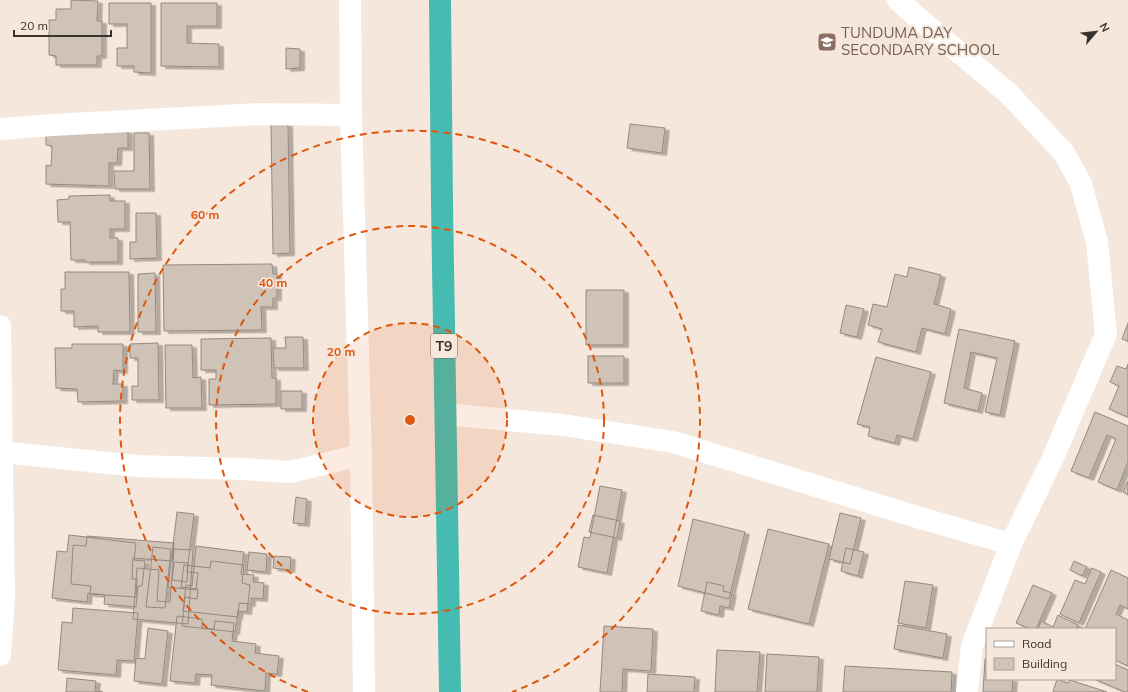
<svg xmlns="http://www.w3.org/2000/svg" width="1128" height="692" font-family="Mulish,sans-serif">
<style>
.building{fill:#cfc2b7;stroke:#95887e;filter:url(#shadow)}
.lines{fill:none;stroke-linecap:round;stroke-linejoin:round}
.minor{stroke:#fff;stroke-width:22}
.highway{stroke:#45bbb1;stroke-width:22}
.ring{fill:none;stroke:#df570e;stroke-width:2;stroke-dasharray:7 5}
.labels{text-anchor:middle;stroke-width:3.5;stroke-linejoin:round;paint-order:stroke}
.shield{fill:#f5e7dc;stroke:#716962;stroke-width:1}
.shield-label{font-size:14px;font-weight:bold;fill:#38332e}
.education-label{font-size:15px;fill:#785e54;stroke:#f5e7dc;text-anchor:start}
.centre{fill:#df570e;stroke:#f5e7dc;stroke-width:2}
.ring-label{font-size:12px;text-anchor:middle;font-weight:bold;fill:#df570e;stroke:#f5e7dc;stroke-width:3.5;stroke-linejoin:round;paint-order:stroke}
</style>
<defs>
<filter id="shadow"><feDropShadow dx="4.5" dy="2.5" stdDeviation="0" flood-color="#0004"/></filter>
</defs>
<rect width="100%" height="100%" fill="#f5e7dc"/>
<path class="building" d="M 71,0 L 98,1 L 97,21 L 102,21 L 102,56 L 97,56 L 97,65 L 56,65 L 56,56 L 49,55 L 49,20 L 56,20 L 56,9 L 71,9 Z
M 109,3 L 151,3 L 151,73 L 134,72 L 134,66 L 117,66 L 117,48 L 127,48 L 127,24 L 109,24 Z
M 161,3 L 217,3 L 217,26 L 187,26 L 187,43 L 219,44 L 219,67 L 161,66 Z
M 286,48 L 300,49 L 300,68 L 286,69 Z
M 271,124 L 288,124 L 290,253 L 273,254 Z
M 630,124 L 665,128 L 662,153 L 627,148 Z
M 46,128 L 128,131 L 128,148 L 118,148 L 117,163 L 109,163 L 109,186 L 46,184 L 46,165 L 51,166 L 52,146 L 46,145 Z
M 134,133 L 149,133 L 150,189 L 115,189 L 114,171 L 134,171 Z
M 110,195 L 110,201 L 125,201 L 125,229 L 110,229 L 110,238 L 118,238 L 118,262 L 85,262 L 85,260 L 71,260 L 70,222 L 58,222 L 57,200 L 69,199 L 69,196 Z
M 136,213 L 156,213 L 157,258 L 130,259 L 130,242 L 136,242 Z
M 272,264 L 273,274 L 277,274 L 277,298 L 273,298 L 273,307 L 261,307 L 262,330 L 164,331 L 163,265 Z
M 909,267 L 941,275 L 934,304 L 951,309 L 945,334 L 922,328 L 916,352 L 878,342 L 882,329 L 868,325 L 873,304 L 887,307 L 895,274 L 907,277 Z
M 65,272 L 129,272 L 130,332 L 98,332 L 98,326 L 74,327 L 74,311 L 61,311 L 61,289 L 65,289 Z
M 155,273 L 156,332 L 138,332 L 138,274 Z
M 586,290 L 624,290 L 624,345 L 586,345 Z
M 846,305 L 864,309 L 857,337 L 840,333 Z
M 1128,323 L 1128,341 L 1122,339 Z
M 959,329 L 1015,341 L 1000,415 L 985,412 L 997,358 L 971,352 L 964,388 L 982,393 L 978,411 L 944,403 Z
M 285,337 L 303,337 L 304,368 L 274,368 L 273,348 L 286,348 Z
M 271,338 L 272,378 L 276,378 L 276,404 L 209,405 L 209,379 L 216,379 L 216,370 L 201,370 L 201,339 Z
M 158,343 L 159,400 L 132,400 L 132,386 L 138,386 L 138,358 L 130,358 L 130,344 Z
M 72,344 L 123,344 L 123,371 L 114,370 L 113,384 L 123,384 L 123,401 L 78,402 L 77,389 L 56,388 L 55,348 L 72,348 Z
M 165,345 L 192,345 L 193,378 L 201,377 L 202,408 L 166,408 Z
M 588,356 L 624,356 L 624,383 L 588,383 Z
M 876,357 L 931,372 L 913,439 L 897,435 L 895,443 L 868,436 L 870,427 L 857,424 Z
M 1128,364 L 1128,417 L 1109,409 L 1119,386 L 1110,382 L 1117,366 L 1126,369 Z
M 281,391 L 302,391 L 302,409 L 281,409 Z
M 1095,412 L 1128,426 L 1128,462 L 1117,490 L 1098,482 L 1116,439 L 1107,435 L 1089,478 L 1071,471 Z
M 1128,481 L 1128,495 L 1123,492 Z
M 600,486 L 622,490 L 607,573 L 578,567 L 584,537 L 590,538 Z
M 296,497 L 307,499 L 305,524 L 293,523 Z
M 177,512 L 194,514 L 187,572 L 198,573 L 196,590 L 168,587 Z
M 840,513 L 861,518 L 850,564 L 829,559 Z
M 593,515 L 620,521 L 617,538 L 589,532 Z
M 693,519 L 745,532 L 729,599 L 678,586 Z
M 768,529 L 829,544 L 809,624 L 748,609 Z
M 69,535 L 136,543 L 134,560 L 145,561 L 142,586 L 138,586 L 136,607 L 104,604 L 105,595 L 88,593 L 87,602 L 52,598 L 57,551 L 67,552 Z
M 87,536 L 174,543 L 172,561 L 133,558 L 132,579 L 137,579 L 136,597 L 90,594 L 91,586 L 71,584 L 73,545 L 86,546 Z
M 196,546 L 244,552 L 241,574 L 254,575 L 253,582 L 264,583 L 263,599 L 251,598 L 251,604 L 239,603 L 238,617 L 183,611 L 186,585 L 192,586 Z
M 153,547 L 171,549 L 165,608 L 146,607 Z
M 846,548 L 864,552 L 858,576 L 841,571 Z
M 174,549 L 193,550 L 188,624 L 133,619 L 137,568 L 159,570 L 157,601 L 170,602 Z
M 249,552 L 267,554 L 266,572 L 247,570 Z
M 274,556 L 291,557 L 290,570 L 273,568 Z
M 211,561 L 244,565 L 242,583 L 250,585 L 247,612 L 238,611 L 235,632 L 182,626 L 185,597 L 197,599 L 198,589 L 181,587 L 184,565 L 210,568 Z
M 1074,561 L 1087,567 L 1082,576 L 1070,570 Z
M 174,562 L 188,563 L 187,582 L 172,580 Z
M 1092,568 L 1101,572 L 1079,623 L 1060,614 L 1075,580 L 1085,584 Z
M 1111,570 L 1128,578 L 1128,609 L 1120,605 L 1116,614 L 1128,620 L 1128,666 L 1115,660 L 1115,629 L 1085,629 Z
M 905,581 L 933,585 L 926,628 L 898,623 Z
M 707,582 L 724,586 L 723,591 L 732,593 L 729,608 L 720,606 L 719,615 L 701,611 Z
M 1033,585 L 1052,593 L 1036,629 L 1030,629 L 1016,623 Z
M 73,608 L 138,613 L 134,661 L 117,660 L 116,675 L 58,670 L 62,622 L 72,623 Z
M 1058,615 L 1078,625 L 1076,629 L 1038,629 L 1041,621 L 1053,627 Z
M 177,616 L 202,619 L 202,628 L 214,629 L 215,621 L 234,623 L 232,641 L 256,644 L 255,653 L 279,656 L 277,674 L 266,673 L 265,691 L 211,685 L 212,675 L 196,674 L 195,683 L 170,681 Z
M 898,625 L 947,634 L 943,658 L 894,649 Z
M 604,626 L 653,629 L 651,671 L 623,669 L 622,692 L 600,692 Z
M 148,628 L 168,631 L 162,684 L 134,681 L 136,658 L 145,659 Z
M 717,650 L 760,652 L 757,692 L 715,692 Z
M 767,654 L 819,657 L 817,692 L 765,692 Z
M 985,659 L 987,659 L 987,679 L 1013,679 L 1012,692 L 983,692 Z
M 1115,664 L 1128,670 L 1128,692 L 1125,692 L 1094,679 L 1115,679 Z
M 845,666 L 952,672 L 951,692 L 843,692 Z
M 648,674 L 695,677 L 694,692 L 647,692 Z
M 67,678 L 96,681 L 95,691 L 103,692 L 66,692 Z
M 1057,679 L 1068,683 L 1070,680 L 1107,692 L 1053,692 Z"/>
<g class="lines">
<path class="minor" d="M 350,0 L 351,115 L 361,455 L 364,692
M 898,0 L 919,19 L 1008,93 L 1064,153 L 1081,184 L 1097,242 L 1106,334 L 1052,460 L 1011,544 L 972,646 L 967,692
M 0,129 L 52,125 L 260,114 L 351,115
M 0,326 L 4,599 L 0,655
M 445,414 L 563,425 L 673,442 L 917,517 L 1011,544
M 0,452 L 138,466 L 242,469 L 290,472 L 361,455"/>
<path class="highway" d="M 440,0 L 442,204 L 450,692"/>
</g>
<circle cx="410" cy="420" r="97" fill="#df570e" fill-opacity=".12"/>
<g class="ring">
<circle cx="410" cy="420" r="97"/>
<circle cx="410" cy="420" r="194"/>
<path d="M308 692A290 290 0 1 1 512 692"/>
</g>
<defs>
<symbol id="school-square" viewBox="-11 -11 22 22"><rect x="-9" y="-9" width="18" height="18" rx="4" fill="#8d6e63" stroke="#f5e7dc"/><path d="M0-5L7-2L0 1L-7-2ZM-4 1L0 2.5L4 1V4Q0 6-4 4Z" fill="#fff"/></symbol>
</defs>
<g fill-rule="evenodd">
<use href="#school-square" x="816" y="31" width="22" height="22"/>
</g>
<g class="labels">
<rect class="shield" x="431" y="334" width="26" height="24" rx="3"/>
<g class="shield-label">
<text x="444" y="351">T9</text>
</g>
<g class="education-label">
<text x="841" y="38">TUNDUMA DAY<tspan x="841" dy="17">SECONDARY SCHOOL</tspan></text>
</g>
</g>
<circle cx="410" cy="420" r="6" class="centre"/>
<g class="ring-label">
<text x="205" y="219">60 m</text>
<text x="273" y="287">40 m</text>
<text x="341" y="356">20 m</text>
</g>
<rect x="986" y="628" width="130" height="52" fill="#f5e7dc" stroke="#a99f96"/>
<rect x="994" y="641" width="20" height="6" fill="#ffffff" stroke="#a99f96"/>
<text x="1022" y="648" font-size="12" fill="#38332e">Road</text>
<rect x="994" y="658" width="20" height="12" fill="#cfc2b7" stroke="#a99f96"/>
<text x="1022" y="668" font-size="12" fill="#38332e">Building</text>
<g transform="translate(1096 32) rotate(62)" stroke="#f5e7dc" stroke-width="3" paint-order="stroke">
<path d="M0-3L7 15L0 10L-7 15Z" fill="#38332e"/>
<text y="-6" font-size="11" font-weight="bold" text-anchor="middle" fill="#38332e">N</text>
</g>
<path d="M14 30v6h97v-6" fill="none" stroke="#38332e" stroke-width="2"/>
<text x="20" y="30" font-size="12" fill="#38332e" stroke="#f5e7dc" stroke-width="3" paint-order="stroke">20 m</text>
</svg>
